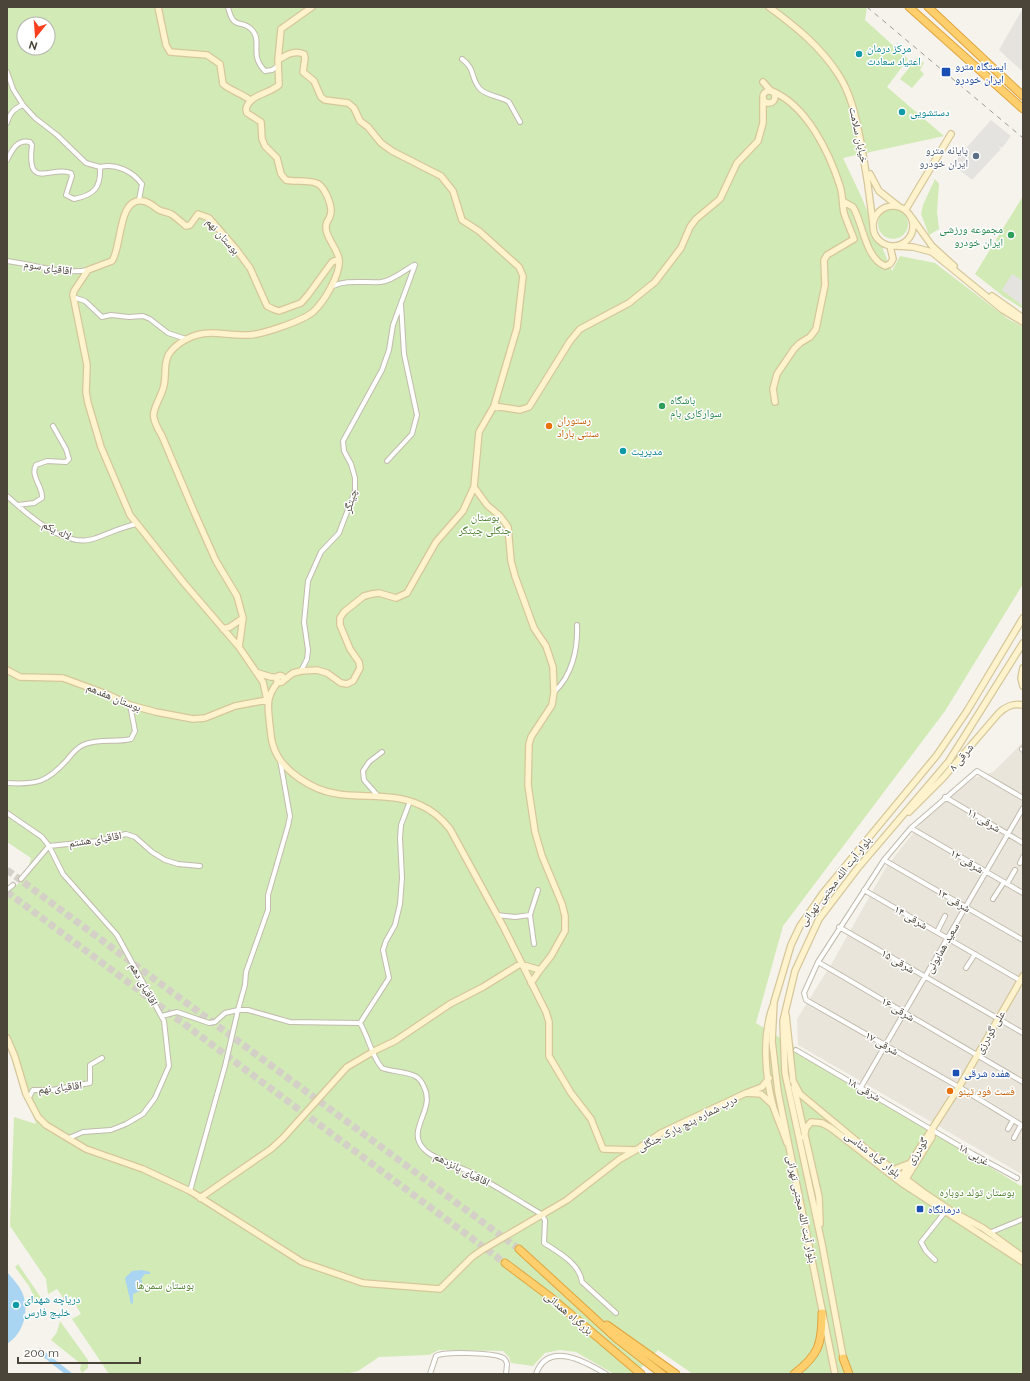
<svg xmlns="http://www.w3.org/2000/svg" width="1030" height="1381" font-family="Raleway,'Noto Naskh Arabic',sans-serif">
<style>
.residential{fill:#eae5da}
.industrial{fill:#e6e2dd}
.green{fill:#d2eab5;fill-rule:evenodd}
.parking{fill:#e5e3e0}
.water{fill:#a9d4f2}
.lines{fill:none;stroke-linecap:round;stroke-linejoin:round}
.highway-tunnel{stroke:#d4d0c8;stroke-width:7;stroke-dasharray:7 3.5;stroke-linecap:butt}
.street-casing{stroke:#c2bbae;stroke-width:6}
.secondary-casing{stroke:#d6c79b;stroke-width:8}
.highway-casing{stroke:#e0a43c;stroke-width:9}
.street{stroke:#fff;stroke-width:4}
.secondary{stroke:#fff3cd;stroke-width:5.5}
.highway{stroke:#ffcf6e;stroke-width:7}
.rail{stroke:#9a9a9a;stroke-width:1;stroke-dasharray:5 5;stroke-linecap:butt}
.culture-dot{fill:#0f9aa8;stroke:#fff;stroke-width:1.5}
.transit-dot{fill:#1a4fb4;stroke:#fff;stroke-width:1.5}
.service-dot{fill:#5c6f8a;stroke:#fff;stroke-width:1.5}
.leisure-dot{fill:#2e9e5b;stroke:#fff;stroke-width:1.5}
.food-dot{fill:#e8710a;stroke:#fff;stroke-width:1.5}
.labels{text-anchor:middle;stroke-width:3;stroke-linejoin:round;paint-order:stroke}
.culture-label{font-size:11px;fill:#0d838f;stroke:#fff;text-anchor:start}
.transit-label{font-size:11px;fill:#164399;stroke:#fff;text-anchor:start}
.street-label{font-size:11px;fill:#4b4439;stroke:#fff}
.service-label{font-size:11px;fill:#4e5e75;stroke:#fff;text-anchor:end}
.leisure-label{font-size:11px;fill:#27864d;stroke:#fff;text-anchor:end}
.food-label{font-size:11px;fill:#c56008;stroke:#fff;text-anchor:start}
.park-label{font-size:11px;fill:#4a7f2a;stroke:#fff}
</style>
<rect width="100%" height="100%" fill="#f6f3ec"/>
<path class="residential" d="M 1023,742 L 1023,1175 L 798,1045 L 797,1019 L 832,963 L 886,867 L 922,822 L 974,778 L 993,772 Z"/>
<path class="industrial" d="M 1023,8 L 1023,72 L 999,50 Z"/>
<path class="green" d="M 7,7 L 867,7 L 865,20 L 908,59 L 887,87 L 944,136 L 843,158 L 861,196 L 892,271 L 900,256 L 935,263 L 1008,319 L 1023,327 L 1023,584 L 945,711 L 783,926 L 756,1023 L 1021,1186 L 1023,1183 L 1023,1374 L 693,1374 L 658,1350 L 635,1374 L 614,1374 L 576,1352 L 560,1350 L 545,1353 L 533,1366 L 511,1363 L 509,1357 L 503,1351 L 439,1350 L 429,1355 L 379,1357 L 358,1371 L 345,1374 L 109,1374 L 72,1319 L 81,1314 L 71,1296 L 64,1299 L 57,1289 L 48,1294 L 46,1279 L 10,1226 L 14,1117 L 36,1124 L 14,1058 L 7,1044 L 7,892 L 25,879 L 31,858 L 7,842 ZM 24,24 L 48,24 L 48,48 L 24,48 Z
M 917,58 L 924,63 L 920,70 L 924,74 L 912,88 L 900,79 Z
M 935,179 L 939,184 L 937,212 L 939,229 L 929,235 L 921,214 L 923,205 Z
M 1023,196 L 1023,309 L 1004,297 L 975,274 Z
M878 224a15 15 0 1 1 30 0a15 15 0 1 1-30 0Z
M 18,1264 L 42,1299 L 39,1300 L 35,1299 L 29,1286 L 15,1267 Z
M 60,1321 L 88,1360 L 88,1368 L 82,1373 L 80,1369 L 81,1364 L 51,1340 L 57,1332 Z"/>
<path class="parking" d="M 991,120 L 1011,136 L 1002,148 L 998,146 L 1001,149 L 972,180 L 952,164 Z
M 1012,274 L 1023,281 L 1023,306 L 1002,290 Z"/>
<path class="water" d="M 142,1270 L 150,1272 L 150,1274 L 145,1274 L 141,1279 L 143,1285 L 140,1286 L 140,1291 L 133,1294 L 133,1303 L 131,1304 L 125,1278 L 132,1271 Z
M 7,1272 C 12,1278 19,1285 22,1292 C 30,1310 24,1333 7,1344 Z
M 40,1348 L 73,1374 L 65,1374 L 37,1352 Z"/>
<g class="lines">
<path class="highway-tunnel" d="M 7,870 L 519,1249
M 7,892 L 505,1263"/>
<defs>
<path id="street" d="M 228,7 C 234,33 242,17 253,31 C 262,42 249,55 265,71 L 272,70 L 278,66
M 462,59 C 476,69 470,78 480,89 C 487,96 500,96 509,102 L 520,122
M 7,72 L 13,89 L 23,105 L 35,118 L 57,135 L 86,163 L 100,167
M 7,123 C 10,113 14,108 23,105
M 7,160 C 12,150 17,139 30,142 L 32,145 C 26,192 51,165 71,173 L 72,176 L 66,195 L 74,199 C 95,195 101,187 100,167 C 116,163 132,171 142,184 L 139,200
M 7,261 C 33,264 63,275 88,270
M 331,287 C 346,279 364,283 381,282 C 392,281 405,270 414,265
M 73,297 L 85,301 L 102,317 L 111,315 L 129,317 L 143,316 L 150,319 L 168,333 L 186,339
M 387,461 L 412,434 L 417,415 L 404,354 L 401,304
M 7,496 C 27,514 64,548 93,539 C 108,534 121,527 137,524
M 18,505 L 34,503 L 42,498 C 43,486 30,477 36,465 L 47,461 L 66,462 L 69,459 L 66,449 L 53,426
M 301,671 L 307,659 L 308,650 L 304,622 L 308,581 L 321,552 L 339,533 L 355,491 L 355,478 L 351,464 L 344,451 L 343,441 L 382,370 L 389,350 L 393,325 L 415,265
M 554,692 C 572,676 578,649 577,625
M 1022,749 L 1023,750
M 7,783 C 37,785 47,782 67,760 C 71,755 76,748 83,745 C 99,738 115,743 131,739 L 135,731 L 130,705
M 378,796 L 364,780 L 363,771 L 369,762 L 382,752
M 945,797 L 1023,843
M 1023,798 L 977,771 L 911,828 L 884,860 L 818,962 L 804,993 L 806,1000 L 959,1087 L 1023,1126
M 7,813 L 42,837 L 49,846 L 63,874 L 117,935 L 164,1021 L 169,1066 L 155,1098 L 143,1114 L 126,1124 L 111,1130 L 83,1132 L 69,1138
M 911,828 L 1023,893
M 884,860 L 1023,940
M 1020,863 L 1023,857
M 21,879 L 49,846 L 98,841 L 126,834 L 135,837 L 152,852 L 165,860 L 178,864 L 200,866
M 1007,884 L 1015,870
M 7,890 L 13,885
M 864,890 L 1023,982
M 993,899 L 1004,882
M 497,915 L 515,917 L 530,915
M 839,927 L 1023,1033
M 937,932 L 945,916
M 534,944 L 530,915 L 538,890
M 818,962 L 1023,1082
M 966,968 L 975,954
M 162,1016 L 177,1012 L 209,1023 L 215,1022 L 225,1013 L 238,1010 L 248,1010 L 290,1022 L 360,1023 C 369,1038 371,1055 382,1068 C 392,1072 405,1071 415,1076 C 419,1078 422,1082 424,1087 C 436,1110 405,1130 424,1149 C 433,1159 458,1166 470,1172 C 494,1185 518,1200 541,1214 L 545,1220 L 544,1243 C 558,1252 580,1264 582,1282 L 616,1313
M 360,1023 L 389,978 L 383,950 L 386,941 L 395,925 L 400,904 L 402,878 L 400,838 L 401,825 L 410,801
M 796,1050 L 973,1154 L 1017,1178
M 861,1087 L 1023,808
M 28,1099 L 33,1090 L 52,1090 L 90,1083 L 90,1065 L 102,1058
M 1008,1129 L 1013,1120
M 1014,1138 L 1021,1125
M 190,1191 L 225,1066 L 238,1010 L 245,985 L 246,972 L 268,910 L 268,895 L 288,826 L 290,816 L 280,760
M 989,1233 L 1023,1219
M 935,1260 L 926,1251 L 921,1242 L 945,1212
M 430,1374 L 436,1356 C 444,1351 492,1353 501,1357 C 505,1358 506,1360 507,1364 L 506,1374
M 536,1374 C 548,1340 586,1362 606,1374"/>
<path id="secondary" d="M 158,7 L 166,45 L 170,52 L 207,55 L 220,64 L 223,84 C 231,91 241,93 250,100
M 769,7 C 795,26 820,46 838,74 C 852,95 856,119 861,143 C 866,170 870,197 873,224
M 278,60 L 281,29 L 312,7
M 763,82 L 770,90
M763 97a6 6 0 1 1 12 0a6 6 0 1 1-12 0Z
M 772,91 C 807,106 829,152 840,186 C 843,195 842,204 844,213 C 847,222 851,231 854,239 L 827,255 L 824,260 L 825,285 L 816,329 L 810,337 L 800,343 L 794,349 L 777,374 L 773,389 L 775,402
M 870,174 L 879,191 L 898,206
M 844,202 L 853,207 C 863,223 865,258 885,266 L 890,264 L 893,259 L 890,246
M873 226a20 20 0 1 1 40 0a20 20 0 1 1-40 0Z
M 906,209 L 951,134
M 912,218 L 932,246 L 954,266
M 896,246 L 913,247 L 932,252 L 1003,310 L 1023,322
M 992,296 L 1023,318
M 494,406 L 520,410 L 529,407 L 570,341 L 580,329 L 629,303 L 655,282 L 681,248 L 690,227 L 696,219 L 720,199 L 737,163 L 758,141 L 763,123 L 763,99
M 474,487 L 487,505 L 500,516 L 508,527 L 511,561 L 515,576 L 534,628 L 546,646 L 553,667 L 554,692 L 552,705 L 531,737 L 529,744 L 528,785 L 535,832 L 542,856 L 562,904 L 565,916 L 565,931 L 551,956 L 540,970
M 223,629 L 230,627 L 243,618
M 1023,668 L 1021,678 L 1023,686
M 7,670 L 20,677 L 63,678 L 109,695 L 130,705 L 156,712 L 193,719 L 205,718 L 235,706 L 267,700 L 263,682 L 239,647
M 258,673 L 271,677 L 278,677
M276.5 679a3.5 3.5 0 1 1 7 0a3.5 3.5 0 1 1-7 0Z
M 284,680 L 293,673 L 301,671 L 317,670 L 327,673 L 341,683 L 347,684 L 353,681 L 360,668 L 359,662 L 350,649 L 340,625 L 340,618 L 344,612 L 364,596 L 372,594 L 379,593 L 396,598 L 407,593 L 436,542 L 463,511 L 474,487 L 479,432 L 494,406 L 517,328 L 523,276 L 519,267 L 479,231 L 462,220 L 453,191 L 441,176 L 392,151 L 381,143 L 368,127 L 360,121 L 354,108 L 348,103 L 325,100 L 321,97 L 314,81 L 303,72 L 305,58 L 304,54 C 293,50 287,55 278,60 L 279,85 C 269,94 250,94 246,109 L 247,113 L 261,122 L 262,139 L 265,146 L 277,158 L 281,174 L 286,180 C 295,182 307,180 316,183 C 324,185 331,203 331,211 C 331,216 329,219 327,222 C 322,234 337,247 339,259 C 341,274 324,302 313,312 C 302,321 261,335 248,335 C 221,336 205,326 180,343 C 176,346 170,351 168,356 C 163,366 167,378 163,389 C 155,412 147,411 162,436 L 195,514 L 216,561 L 237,596 L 243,618 L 239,647 L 184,583 L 130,515 L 101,447 L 88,403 L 86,392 L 87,365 L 73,295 L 74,291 L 88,270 L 112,261 C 122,247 118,196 143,201 C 150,202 154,207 159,210 C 163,212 167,212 171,214 C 176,217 181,222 186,226 L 190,225 L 198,214 L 209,218 L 236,249 L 250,268 L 267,306 L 273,309 L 279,311 L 301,303 L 308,295 L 332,262 L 339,259
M 278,682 C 265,698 268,707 270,727 C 271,733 271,740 273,745 C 280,771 314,791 338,794 C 365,798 395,793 420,805 C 432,810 442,819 450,829 L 503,926 L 546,1012 L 549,1022 L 549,1056 L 571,1093 L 591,1119 L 603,1149 L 636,1150 L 661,1133 L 746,1093
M 909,812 L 943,778 L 998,714 C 1005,707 1012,703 1023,705
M 773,1006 C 762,1035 765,1076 773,1106 C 777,1118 783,1131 787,1143
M 786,1015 L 793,1081 L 800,1094 L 870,1152 L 923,1192 L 953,1212 L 983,1228 L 1023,1257
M 7,1038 L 15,1057 L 26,1094 L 38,1117 L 46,1125 L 86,1149 L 143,1169 L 190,1191 L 302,1262 L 363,1283 L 440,1289 L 472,1257 L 482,1250 L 567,1200 L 620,1159 L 636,1150
M 769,1078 L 762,1087 L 746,1093 L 761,1094 L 773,1105
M 794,1087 L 819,1197 L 820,1224
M 804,1137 L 806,1128 L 811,1122 L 822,1123 L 831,1128 L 903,1184 L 1023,1262
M 893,1170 L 908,1164
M 900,1179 L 959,1087 L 1023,976
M 904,1182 L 932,1137 L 932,1129
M 200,1198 L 271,1149 L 283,1138 L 347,1067 L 376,1050 L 395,1041 L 450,1004 L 483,987 L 520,964 L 540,970 L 531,983
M 844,1362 L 822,1244 L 785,1073 L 783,1021 L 795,971 L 819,919 L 857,869 L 949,761 L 1023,643
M 835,1374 L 778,1092 L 772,1041 L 774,1002 L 791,945 L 800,926 L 823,893 L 937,755 L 967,711 L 1023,618"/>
<path id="highway" d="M 909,7 L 1023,109
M 928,7 L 1023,96
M 519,1249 L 617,1339 L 662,1374
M 505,1263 L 549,1296 L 641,1374
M 607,1325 L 676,1374
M 843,1358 L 849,1374
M 794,1374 C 819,1355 822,1344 822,1313"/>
</defs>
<use href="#street" class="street-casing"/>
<use href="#secondary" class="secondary-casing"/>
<use href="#highway" class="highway-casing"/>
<use href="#street" class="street"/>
<use href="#secondary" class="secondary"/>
<use href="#highway" class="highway"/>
<path class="rail" d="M 867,7 L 1023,138"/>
</g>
<g class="culture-dot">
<circle cx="859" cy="54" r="4"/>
<circle cx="902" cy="112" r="4"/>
<circle cx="623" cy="451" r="4"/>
<circle cx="16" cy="1305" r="4"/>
</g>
<g class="transit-dot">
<rect x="941" y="67" width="10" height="10" rx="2"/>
<rect x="952" y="1069" width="8" height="8" rx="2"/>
<rect x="916" y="1205" width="8" height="8" rx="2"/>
</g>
<circle class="service-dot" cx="976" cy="156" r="4"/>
<g class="leisure-dot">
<circle cx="1011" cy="235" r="4"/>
<circle cx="662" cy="406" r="4"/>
</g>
<g class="food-dot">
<circle cx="549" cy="426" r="4"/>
<circle cx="950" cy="1091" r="4"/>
</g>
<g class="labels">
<g class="culture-label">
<text x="867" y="52">مرکز درمان<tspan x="867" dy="13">اعتیاد سعادت</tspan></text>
<text x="910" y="116">دستشویی</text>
<text x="631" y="455">مدیریت</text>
<text x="24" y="1303">دریاچه شهدای<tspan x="24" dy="13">خلیج فارس</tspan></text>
</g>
<g class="transit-label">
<text x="955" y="70">ایستگاه مترو<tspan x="955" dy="13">ایران خودرو</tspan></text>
<text x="964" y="1077">هفده شرقی</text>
<text x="928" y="1213">درمانگاه</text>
</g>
<g class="street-label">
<text transform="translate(859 135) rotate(78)" y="4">خیابان سلامت</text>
<text transform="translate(223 236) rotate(48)" y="4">بوستان نهم</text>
<text transform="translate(48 267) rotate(9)" y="4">اقاقیای سوم</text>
<text transform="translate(350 501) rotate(-74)" y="4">چیتگر</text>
<text transform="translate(57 530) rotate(26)" y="4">لاله یکم</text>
<text transform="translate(114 697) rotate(22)" y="4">بوستان هفدهم</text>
<text transform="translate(961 757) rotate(-50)" y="4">۸ شرقی</text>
<text transform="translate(984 820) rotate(31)" y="4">۱۱ شرقی</text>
<text transform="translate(95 839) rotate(-9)" y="4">اقاقیای هشتم</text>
<text transform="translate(967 861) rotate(31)" y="4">۱۲ شرقی</text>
<text transform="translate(835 881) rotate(-52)" y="4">بلوار آیت الله مجتبی تهرانی</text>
<text transform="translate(954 900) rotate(30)" y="4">۱۳ شرقی</text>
<text transform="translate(911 917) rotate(30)" y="4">۱۴ شرقی</text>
<text transform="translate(942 948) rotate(-60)" y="4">سعید همایونی</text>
<text transform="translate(898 961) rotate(30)" y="4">۱۵ شرقی</text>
<text transform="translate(144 984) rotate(61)" y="4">اقاقیای دهم</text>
<text transform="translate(898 1009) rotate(31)" y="4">۱۶ شرقی</text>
<text transform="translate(990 1032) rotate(-60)" y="4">علی گودرزی</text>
<text transform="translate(882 1043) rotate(30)" y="4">۱۷ شرقی</text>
<text transform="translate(60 1087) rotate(-6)" y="4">اقاقیای نهم</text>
<text transform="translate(864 1089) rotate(30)" y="4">۱۸ شرقی</text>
<text transform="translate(687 1123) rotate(-27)" y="4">درب شماره پنچ پارک جنگلی</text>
<text transform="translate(917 1151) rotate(-57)" y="4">گودرزی</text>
<text transform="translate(873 1154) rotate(38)" y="4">بلوار گیاه شناسی</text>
<text transform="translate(974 1154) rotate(30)" y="4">۱۸ غربی</text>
<text transform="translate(462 1169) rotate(27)" y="4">اقاقیای پانزدهم</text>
<text transform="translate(802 1209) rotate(78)" y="4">بلوار آیت الله مجتبی تهرانی</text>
<text transform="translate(569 1313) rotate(40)" y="4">بزرگراه همدانی</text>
</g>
<g class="service-label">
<text x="968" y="154">پایانه مترو<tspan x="968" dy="13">ایران خودرو</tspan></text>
</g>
<g class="leisure-label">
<text x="1003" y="233">مجموعه ورزشی<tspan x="1003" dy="13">ایران خودرو</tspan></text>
<text x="670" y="404" text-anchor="start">باشگاه<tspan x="670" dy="13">سوارکاری بام</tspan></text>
</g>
<g class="food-label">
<text x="557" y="424">رستوران<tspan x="557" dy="13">سنتی باراد</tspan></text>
<text x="958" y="1095">فست فود تینو</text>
</g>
<g class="park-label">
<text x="485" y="521">بوستان<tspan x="485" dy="13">جنگلی چیتگر</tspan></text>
<text x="977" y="1196">بوستان تولد دوباره</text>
<text x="165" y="1289">بوستان سمن‌ها</text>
</g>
</g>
<rect width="1030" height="1381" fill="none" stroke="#4b4439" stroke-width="16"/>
<g transform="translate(36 36) rotate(197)"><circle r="19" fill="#ffffff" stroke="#b7b4b0"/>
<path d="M0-3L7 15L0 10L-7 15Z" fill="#fc3f1d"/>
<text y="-6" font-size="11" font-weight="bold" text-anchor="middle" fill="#4b4439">N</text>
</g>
<path d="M18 1357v6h122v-6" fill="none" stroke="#4b4439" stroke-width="2"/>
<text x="24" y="1357" font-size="12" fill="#4b4439" stroke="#ffffff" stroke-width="3" paint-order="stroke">200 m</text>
</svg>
